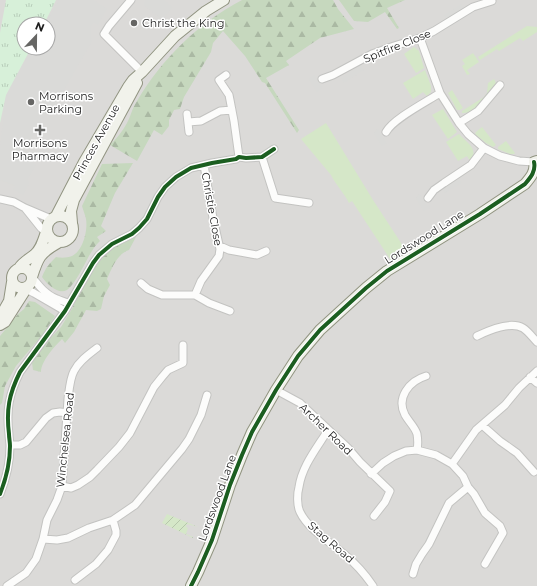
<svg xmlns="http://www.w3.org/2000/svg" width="537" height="586" font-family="Montserrat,sans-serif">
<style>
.residential{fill:#dbdad8;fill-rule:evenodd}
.religious{fill:#dadad8}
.grass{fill:#d5e7c8}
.forest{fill:url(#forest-firs)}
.park{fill:url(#park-tufts)}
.garden{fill:url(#garden-furrows)}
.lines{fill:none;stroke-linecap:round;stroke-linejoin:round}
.street-casing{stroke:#c3c3c1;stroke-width:9}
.secondary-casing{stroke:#919481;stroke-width:12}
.street{stroke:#fcfcfb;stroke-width:7}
.secondary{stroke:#f1f2eb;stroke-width:10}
.cycleway-casing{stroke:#fff;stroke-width:6}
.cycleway{stroke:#1b5e20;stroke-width:4}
.poi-dot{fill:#666664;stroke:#fff;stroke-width:1.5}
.labels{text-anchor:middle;stroke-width:3;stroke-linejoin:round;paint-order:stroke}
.poi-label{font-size:11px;fill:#1e1e1e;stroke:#fff;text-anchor:start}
.street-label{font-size:11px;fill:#1e1e1e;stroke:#fff}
</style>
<defs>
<pattern id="forest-firs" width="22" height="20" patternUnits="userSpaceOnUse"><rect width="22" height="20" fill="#c6d8be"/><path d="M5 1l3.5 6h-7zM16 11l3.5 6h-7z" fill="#aab9a3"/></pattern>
<pattern id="park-tufts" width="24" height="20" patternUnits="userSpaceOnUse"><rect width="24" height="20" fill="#d7f0d9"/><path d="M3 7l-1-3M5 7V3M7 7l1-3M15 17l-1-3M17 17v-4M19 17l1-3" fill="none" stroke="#b8cdba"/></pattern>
<pattern id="garden-furrows" width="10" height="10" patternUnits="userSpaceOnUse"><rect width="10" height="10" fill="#d5e7c8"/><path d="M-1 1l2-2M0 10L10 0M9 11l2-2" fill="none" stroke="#b6c6ab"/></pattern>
</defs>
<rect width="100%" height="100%" fill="#ecebe7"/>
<path class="residential" d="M 0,0 L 537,0 L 537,586 L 0,586 ZM 24,24 L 48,24 L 48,48 L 24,48 Z"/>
<path class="religious" d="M 59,0 L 94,0 L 107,9 L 98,25 L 94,22 L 91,26 L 91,37 L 92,41 L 49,116 L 46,114 L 44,118 L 43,117 L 23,152 L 22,151 L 20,155 L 36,165 L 27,180 L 30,182 L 23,195 L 13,189 L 15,186 L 0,180 L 0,148 L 6,95 L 32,48 L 48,48 L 48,24 L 45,24 Z
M 146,0 L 164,0 L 173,7 L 162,20 L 143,4 Z
M 461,4 L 465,9 L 447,20 L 444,15 Z
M 361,65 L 364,70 L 344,83 L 341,78 Z
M 314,75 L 323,88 L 317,92 L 308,79 Z
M 378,129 L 387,143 L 382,146 L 373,133 Z
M 458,178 L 462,183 L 445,193 L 442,188 Z
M 420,194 L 430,208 L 424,211 L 415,198 Z"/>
<path class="grass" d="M 527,26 L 537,27 L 537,32 L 523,41 L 520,38 L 499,51 L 497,49 L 480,60 L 478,57 Z
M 414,47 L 419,51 L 424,68 L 416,73 L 404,54 Z
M 473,53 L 479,62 L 467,70 L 470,74 L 467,75 L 462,66 L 465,64 L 462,60 Z
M 425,70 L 431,86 L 431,92 L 427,96 L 423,92 L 413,99 L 403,83 Z
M 494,79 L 496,83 C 488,94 477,114 462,113 L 462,111 L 484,97 L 487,93 L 488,83 Z
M 452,90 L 463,108 L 460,110 L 457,110 L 448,93 Z
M 443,109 L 457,132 L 448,139 L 432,115 Z
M 326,123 L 373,200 L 405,249 L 392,262 L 352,201 L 349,203 C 344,193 336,185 331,175 L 301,139 Z
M 482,127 L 496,145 L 493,147 L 486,143 L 475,134 L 476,132 Z
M 459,134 C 466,142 480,149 470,161 L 467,156 L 458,161 L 446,142 Z
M 506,141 L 515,153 L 514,154 L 510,154 L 498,149 L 498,147 Z"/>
<path class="forest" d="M 242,0 L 333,0 L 338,9 L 354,29 L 320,38 L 286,61 L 289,65 L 266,78 L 299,130 L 297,133 L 265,83 L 262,82 L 245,56 L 223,31 L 213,43 L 211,52 L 184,97 L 180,109 L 174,110 L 169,120 L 169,126 L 162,135 L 154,130 L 137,161 L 110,145 C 116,139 122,132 127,123 C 131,116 132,108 137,101 C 162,59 198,23 242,0 Z
M 339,0 L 405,0 L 387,8 L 399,28 L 397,29 L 385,12 L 368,22 L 354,21 Z
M 133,163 L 115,193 L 101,226 L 106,231 L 97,237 L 100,241 C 97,244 94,247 92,251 C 86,260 76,284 67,290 C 58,295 47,284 42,277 C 46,267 49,264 56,257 C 60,258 67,258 72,256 C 83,251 88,230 86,219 C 85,214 83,210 82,206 L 102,164 Z
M 136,237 L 129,250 C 117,254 112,268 107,279 L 110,285 L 104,296 L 101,309 L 97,311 L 86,310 L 74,332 L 65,343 L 62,339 C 55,346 41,361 41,372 L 33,370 L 32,363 L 40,349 L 61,327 L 73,307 L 77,294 L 99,262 L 110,249 Z
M 29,301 L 35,302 L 55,316 L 43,334 L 16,366 L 5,386 L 2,403 L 0,405 L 0,336 L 18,314 L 24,309 Z"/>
<path class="park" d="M 6,0 L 56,0 L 44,24 L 24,24 L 24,48 L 31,48 L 6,95 L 0,123 L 0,33 Z"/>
<path class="garden" d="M 167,514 L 198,527 L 187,524 L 186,527 L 188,528 L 186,534 L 193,537 L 193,538 L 162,523 Z"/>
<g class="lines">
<defs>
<path id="street" d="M 131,0 L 109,26 L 104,34 L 142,72
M 420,38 L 440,93 L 459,123 L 468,134 L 484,148 L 500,156 L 519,161 L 534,162
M 226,75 L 219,80 L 229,95 L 230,100 L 234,121 L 239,157
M 322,79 L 333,75 L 372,54 L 394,46 L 420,38 L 434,31 L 473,7 L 492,1
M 187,114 L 189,132
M 188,122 L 201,121 L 220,111 L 232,110
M 459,123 L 478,111 L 500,85
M 386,132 C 393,119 426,102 440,93
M 262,157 L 275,198 L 309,203
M 428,198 L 434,190 L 444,183 L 471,165 L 484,148
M 0,199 L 14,202 L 25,208 L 51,219
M 25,208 L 41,228 L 46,232
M 220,246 L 229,250 L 257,255 L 266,251
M 32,277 C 39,286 46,295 57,299 C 61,301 65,301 69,304
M 141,283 L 148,289 L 162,295 L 195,295 L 209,303 L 230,311
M 24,288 L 34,293 L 65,311
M 195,295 L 201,281 L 219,256 L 220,249 L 213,218 L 204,165
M 477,336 C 489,330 511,321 523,328 C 528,331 533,338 537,342
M 530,377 L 537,383
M 276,390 L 300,403 L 348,448 L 360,462 L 390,491 L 385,502 L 374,516
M 482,425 L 500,441 L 517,453 L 534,472
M 328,430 C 317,448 302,466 299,487 C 297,494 297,506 300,512 C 308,529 330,542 344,554 C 356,564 365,574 373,586
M 10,445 L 20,445 L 26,442 L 46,418 L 53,413 L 60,412 L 68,413
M 417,450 C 418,445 418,440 417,434 C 415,427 409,422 405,415 C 396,398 409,381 426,376
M 452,464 L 476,430 L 505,405 L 519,388 L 537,371
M 371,474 L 383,463 L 394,456 L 406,451 L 417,450 L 436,455 L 452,464 L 463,476 L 468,487 L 474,494 L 485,513 L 500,526 L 503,533 L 485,564
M 62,486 L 71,488 L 78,485 L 90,477 L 97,470 L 119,447 L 130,433 L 154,387 L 162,377 L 168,370 L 183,363 L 183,345
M 0,494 C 6,479 10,463 10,446 C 10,442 9,438 9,434 C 6,410 9,394 20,372 L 65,311 L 93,263 L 99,255 L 112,244 L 132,234 L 139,228 L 147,219 L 158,197 L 165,187 L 176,177 L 191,168 L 212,163 L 236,159 L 239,157 L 246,158 L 262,157 L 274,149
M 43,539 L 57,540 L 68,538 L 89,528 L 113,520 L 135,505 L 182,449 L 189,439 L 201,415 L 207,395
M 413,574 L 416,564 L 422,554 L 429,544 L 449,503 L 468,487
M 75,580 L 96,564 L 108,550 L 116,535 L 116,531 L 113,520
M 7,586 L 26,573 L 36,559 L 43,539 L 47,520 L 57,500 L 62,486 L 68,399 C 69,391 70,378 74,371 C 79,361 89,354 97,348"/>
<path id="secondary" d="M47 229a13 13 0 1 1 26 0a13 13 0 1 1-26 0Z
M 56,216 L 84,162 L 128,87 L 133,80 L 142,72 L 175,36 L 206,11 L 224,0
M 72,223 L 71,211 L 74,200 L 137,83
M12 278a10 10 0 1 1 20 0a10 10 0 1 1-20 0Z
M 19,268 C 23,262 29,259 34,255 C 41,249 43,241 46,232
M 32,277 C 38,258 40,253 58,243
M 0,317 L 9,301 L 12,282
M 0,325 L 5,322 L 28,286
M 191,586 L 198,572 L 212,540 L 230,485 L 242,455 L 252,432 L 276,390 L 298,356 L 320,330 L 366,288 L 387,271 L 480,214 L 525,184 C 531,177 536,171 534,162 L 537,161"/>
</defs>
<use href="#street" class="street-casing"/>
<use href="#secondary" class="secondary-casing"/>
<use href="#street" class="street"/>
<use href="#secondary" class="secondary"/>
<defs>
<path id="cycleway" d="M 0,494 C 6,479 10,463 10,446 C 10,442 9,438 9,434 C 6,410 9,394 20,372 L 65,311 L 93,263 L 99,255 L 112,244 L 132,234 L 139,228 L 147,219 L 158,197 L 165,187 L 176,177 L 191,168 L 212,163 L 236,159 L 239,157 L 246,158 L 262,157 L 274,149
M 191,586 L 198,572 L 212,540 L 230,485 L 242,455 L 252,432 L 276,390 L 298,356 L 320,330 L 366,288 L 387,271 L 480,214 L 525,184 C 531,177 536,171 534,162"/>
</defs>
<use href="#cycleway" class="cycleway-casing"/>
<use href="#cycleway" class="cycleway"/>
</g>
<g class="poi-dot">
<circle cx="134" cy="23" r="4"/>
<circle cx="31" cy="102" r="4"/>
<path d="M38 124h4v4h4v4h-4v4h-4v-4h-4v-4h4z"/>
</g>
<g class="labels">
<g class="poi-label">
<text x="142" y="27">Christ the King</text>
<text x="39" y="100">Morrisons<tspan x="39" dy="13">Parking</tspan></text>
<text x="40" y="147" text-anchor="middle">Morrisons<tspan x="40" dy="13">Pharmacy</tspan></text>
</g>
<g class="street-label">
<text transform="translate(397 46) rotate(-22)" y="4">Spitfire Close</text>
<text transform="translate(96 142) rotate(-61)" y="4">Princes Avenue</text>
<text transform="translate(212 209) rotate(80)" y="4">Christie Close</text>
<text transform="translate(424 237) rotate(-32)" y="4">Lordswood Lane</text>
<text transform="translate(326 429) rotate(44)" y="4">Archer Road</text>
<text transform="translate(65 440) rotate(-84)" y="4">Winchelsea Road</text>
<text transform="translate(217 498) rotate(-70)" y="4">Lordswood Lane</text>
<text transform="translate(331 542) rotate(41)" y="4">Stag Road</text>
</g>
</g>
<g transform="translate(36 36) rotate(22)"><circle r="19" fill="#ffffff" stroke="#a5a5a5"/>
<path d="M0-3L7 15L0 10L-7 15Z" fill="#666664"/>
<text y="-6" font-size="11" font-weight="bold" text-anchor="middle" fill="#1e1e1e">N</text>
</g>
</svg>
